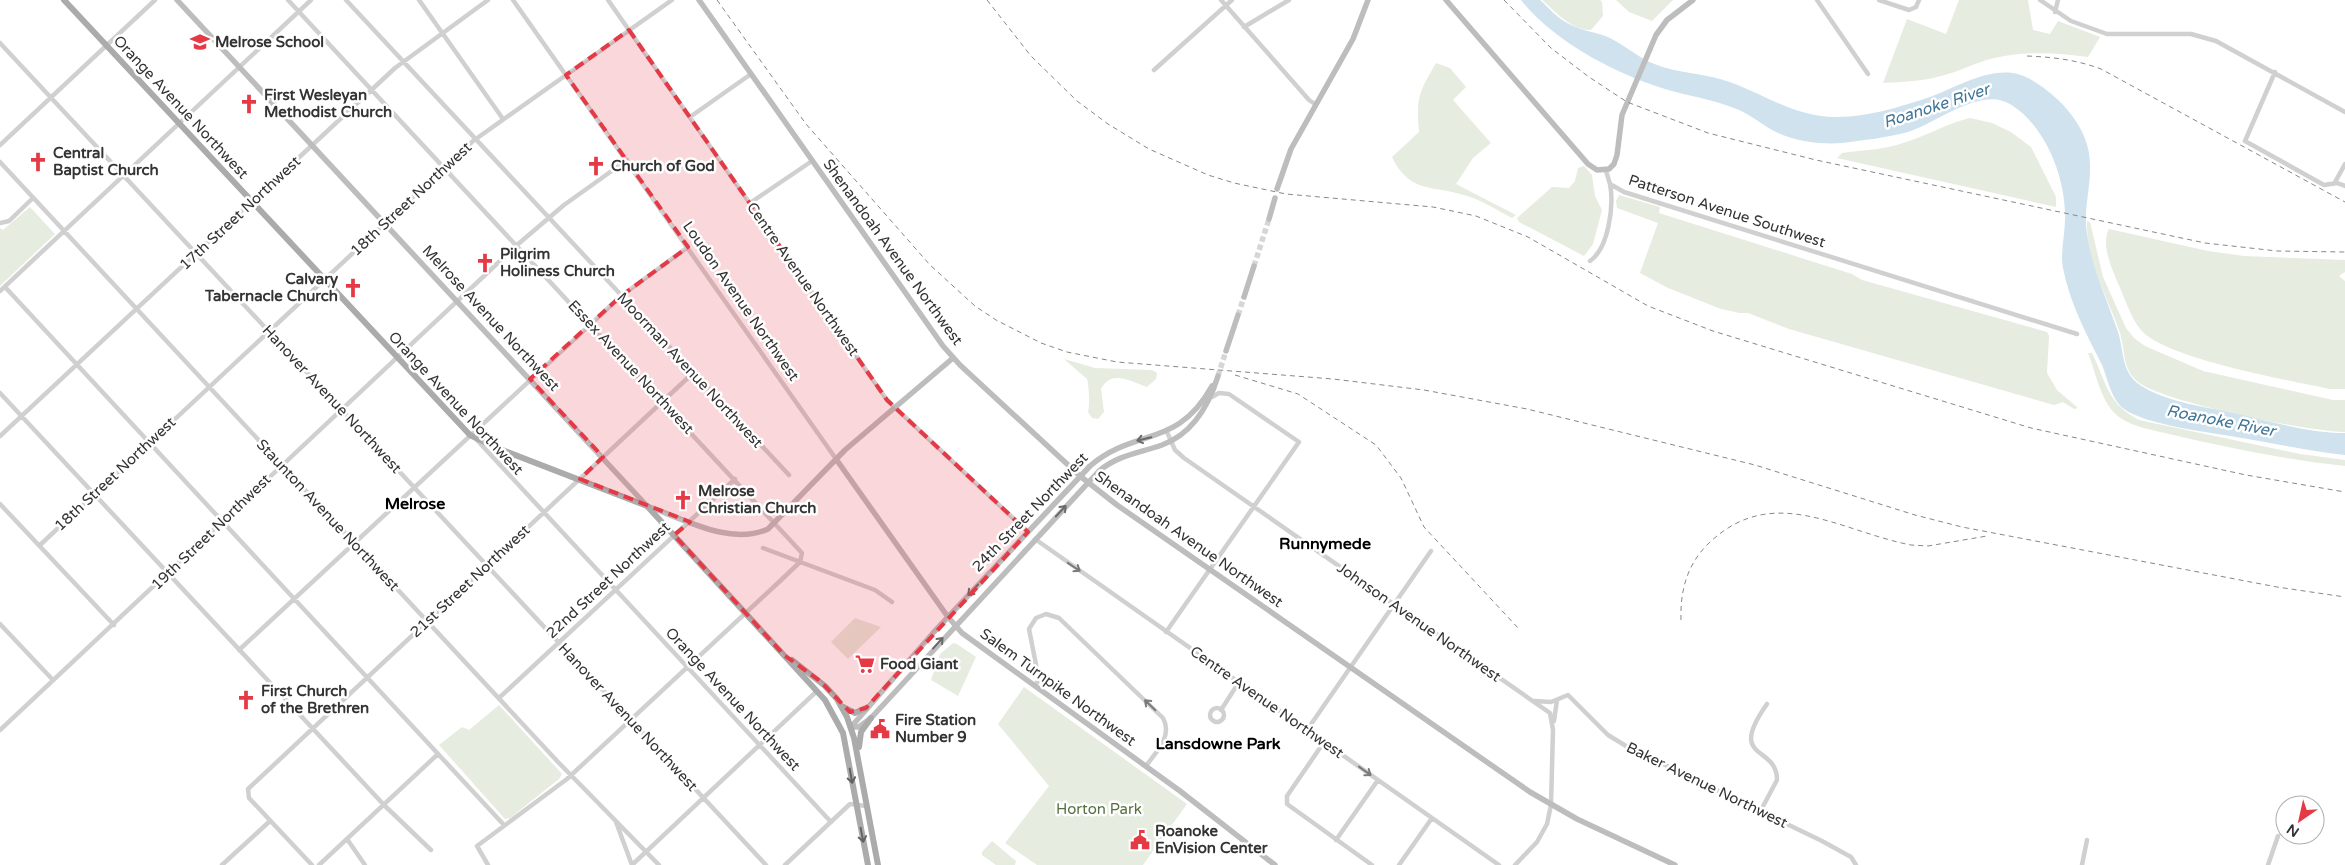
<svg xmlns="http://www.w3.org/2000/svg" width="2345" height="865" font-family="'Varela Round',sans-serif">
<style>
.green{fill:#e6ecdf}
.water{fill:#cfe2ee}
.lines{fill:none;stroke-linecap:round;stroke-linejoin:round}
.secondary-tunnel{stroke:#d6d6d6;stroke-width:5.5;stroke-dasharray:5.5 3;stroke-linecap:butt}
.street{stroke:#d0d0d0;stroke-width:4.5}
.secondary{stroke:#bdbdbd;stroke-width:5.5}
.primary{stroke:#ababab;stroke-width:6}
.rail{stroke:#888;stroke-width:1;stroke-dasharray:5 4;stroke-linecap:butt}
.oneway{stroke:#6a6a6a}
.oneway2{stroke:#7a7a7a}
.oneway3{stroke:#636363}
.marked{fill:#e63946;fill-opacity:0.2;stroke:#e63946;stroke-width:4;stroke-dasharray:10 6;stroke-linejoin:round}
.labels{text-anchor:middle;stroke-width:5;stroke-linejoin:round;paint-order:stroke}
.poi-label{font-size:15px;font-weight:bold;fill:#333;stroke:#fff;text-anchor:start}
.street-label{font-size:15px;fill:#333;stroke:#fff}
.park-label{font-size:15px;fill:#56703f;stroke:#fff}
.water-label{font-size:16px;font-style:italic;fill:#3f7597;stroke:#fff}
.neighbourhood-label{font-size:16px;font-weight:bold;fill:#000;stroke:#fff}
</style>
<rect width="100%" height="100%" fill="#fff"/>
<path class="green" d="M 1542,0 L 1600,0 L 1602,2 L 1603,16 L 1591,30 C 1571,30 1556,12 1542,0 Z
M 1616,0 L 1673,0 L 1652,21 L 1629,12 Z
M 1959,0 L 2028,0 L 2033,30 L 2050,34 L 2058,21 L 2100,37 L 2088,57 C 2058,53 2029,51 1999,57 C 1981,60 1965,69 1948,74 C 1927,81 1904,82 1883,83 L 1907,19 L 1946,34 Z
M 1436,63 L 1450,68 L 1466,87 L 1453,100 L 1491,143 L 1473,158 L 1456,184 L 1516,215 L 1512,218 C 1498,211 1485,202 1470,197 C 1435,184 1411,196 1392,157 L 1419,132 C 1416,98 1419,92 1436,63 Z
M 1970,118 L 1992,123 L 2011,132 L 2031,147 L 2056,197 L 2056,207 L 1837,158 L 1842,153 C 1862,150 1881,150 1900,144 C 1925,137 1945,124 1970,118 Z
M 1584,166 L 1592,175 L 1595,196 L 1602,210 L 1593,244 L 1584,256 L 1519,222 L 1517,218 L 1552,187 L 1569,188 L 1575,181 L 1578,168 Z
M 1619,195 L 1660,207 L 1659,213 L 1852,274 L 1862,280 L 2047,332 L 2049,336 L 2047,373 L 2057,390 L 2078,408 L 2074,409 L 2063,402 L 2054,405 L 1789,329 L 1748,313 L 1740,313 L 1721,309 L 1668,288 L 1640,273 L 1658,223 L 1617,208 L 1616,201 Z
M 30,207 L 55,234 L 0,286 L 0,228 L 3,230 Z
M 2087,221 L 2090,222 L 2103,277 L 2126,328 L 2134,338 L 2145,346 L 2203,371 L 2333,400 L 2345,400 L 2345,432 C 2310,432 2163,402 2138,382 C 2121,368 2126,349 2119,330 C 2106,294 2086,261 2087,221 Z
M 2109,229 L 2208,251 L 2244,256 L 2345,260 L 2345,272 L 2339,276 L 2345,281 L 2345,389 L 2329,389 C 2289,380 2164,359 2140,329 C 2130,316 2124,296 2117,281 C 2111,267 2101,243 2109,229 Z
M 2088,353 L 2092,353 C 2107,384 2107,403 2139,420 L 2300,454 L 2345,460 L 2345,466 C 2287,460 2230,448 2173,435 C 2155,430 2134,428 2119,417 C 2101,404 2096,373 2088,353 Z
M 1064,359 L 1095,368 L 1152,370 L 1157,373 L 1156,379 L 1147,387 C 1131,381 1111,369 1101,389 L 1104,412 L 1098,419 L 1092,418 L 1088,412 C 1090,405 1089,386 1087,379 Z
M 855,618 L 881,627 L 848,659 L 831,642 Z
M 953,643 L 957,644 L 976,657 L 958,696 L 931,680 L 940,654 Z
M 1024,687 L 1187,804 L 1143,865 L 1037,865 L 1005,843 L 1049,786 L 998,724 Z
M 499,705 L 562,774 L 559,779 L 510,818 L 505,819 L 439,745 L 462,727 L 469,730 Z
M 992,841 L 1016,861 L 1015,865 L 996,865 L 982,855 L 982,852 Z"/>
<path class="water" d="M 1521,0 L 1540,0 C 1549,8 1558,19 1569,24 C 1582,31 1597,32 1610,38 C 1626,46 1640,59 1657,65 C 1678,73 1699,73 1720,79 C 1762,91 1792,118 1838,117 C 1868,117 1899,107 1927,98 C 1959,87 1997,60 2030,79 C 2060,96 2090,128 2090,164 C 2091,188 2083,210 2087,234 C 2092,269 2107,299 2118,332 C 2124,351 2121,372 2140,385 C 2168,403 2207,407 2238,414 C 2273,422 2309,433 2345,433 L 2345,455 C 2308,451 2273,443 2236,437 C 2208,432 2146,425 2124,409 C 2111,399 2108,379 2102,365 C 2086,333 2070,304 2063,268 C 2060,253 2065,235 2065,219 C 2066,178 2046,126 2010,104 C 1981,86 1936,123 1908,132 C 1886,138 1864,140 1842,143 C 1821,145 1792,141 1772,130 C 1760,123 1748,113 1734,108 C 1712,99 1688,96 1665,89 C 1616,74 1553,41 1521,0 Z"/>
<g class="lines">
<path class="secondary-tunnel" d="M 1254,266 L 1269,219
M 1238,315 L 1244,297
M 1218,376 L 1226,351"/>
<path class="street" d="M 288,0 L 802,553 L 800,562 L 779,582 L 567,779 L 477,846 L 488,865
M 346,0 L 789,475
M 419,0 L 503,119
M 513,0 L 836,459
M 608,0 L 887,400 L 1028,532
M 1221,0 L 1309,100 L 1315,104
M 1817,0 L 1868,74
M 1879,0 L 1909,10 L 1916,7 L 1919,0
M 2040,0 L 2071,21 L 2107,34 L 2191,34 L 2216,41 L 2345,112
M 2055,12 L 2058,0
M 1244,27 L 1289,0
M 0,43 L 766,865
M 1154,70 L 1232,0
M 2275,72 L 2245,141 L 2324,185 L 2337,183 L 2345,186
M 690,117 L 751,74
M 0,145 L 155,0
M 0,162 L 558,762 L 659,865
M 1606,171 L 1610,184 L 1624,192 L 2077,334
M 2334,184 L 2345,164
M 750,203 L 812,161
M 0,223 L 9,221 L 33,198
M 1590,261 C 1609,248 1614,205 1610,184
M 5,287 L 504,825
M 0,291 L 311,0
M 0,393 L 384,805 L 431,850
M 1167,432 L 1175,450 L 1184,458 L 1550,713 L 1553,730 L 1551,805 L 1547,824 L 1537,842 L 1515,865
M 0,436 L 395,68 L 488,0
M 476,439 L 831,822
M 0,504 L 114,625
M 1035,539 L 1499,865
M 40,545 L 473,141 L 672,0
M 763,548 L 875,590 L 892,602
M 0,624 L 52,679
M 1166,632 L 1299,442 L 1229,394 L 1219,393 L 1212,397
M 239,650 L 621,296 L 688,247
M 1035,685 L 1039,680 L 1029,629 L 1036,618 L 1046,614 L 1059,618 L 1163,718 C 1173,736 1156,752 1146,766
M 499,698 L 735,479
M 1535,701 L 1551,702 L 1568,695 L 1608,735 L 1626,746 L 1822,841 L 1851,857 L 1856,865
M1210 715a7 7 0 1 1 14 0a7 7 0 1 1-14 0Z
M 1221,710 L 1239,682
M 1554,721 L 1557,700
M 0,730 L 517,245 L 564,205 L 627,160
M 1307,730 L 1431,551
M 1324,742 L 1287,796 L 1287,804 L 1372,865
M 1760,812 L 1777,780 C 1777,744 1726,762 1767,704
M 616,822 L 632,865
M 347,839 L 365,865
M 1336,840 L 1378,780
M 222,865 L 270,821
M 312,865 L 249,798 L 248,789 L 693,373
M 319,865 L 438,754
M 632,865 L 817,691
M 785,865 L 850,804 L 866,806
M 1399,865 L 1432,818
M 2082,865 L 2087,840
M 2268,865 L 2278,836"/>
<path class="secondary" d="M 177,0 L 647,506 C 684,519 730,546 768,529 L 845,450 L 953,358
M 699,0 L 943,346 L 960,365 L 1080,476 L 1117,505 L 1530,792 L 1577,819 L 1675,865
M 1446,0 L 1588,164 L 1597,170 L 1609,169 L 1614,164 L 1617,155 L 1622,115 L 1656,35 L 1667,20 L 1693,0
M 1277,189 L 1291,149 L 1353,39 L 1368,0
M 1269,219 L 1275,198
M 1244,297 L 1254,266
M 1226,351 L 1238,315
M 836,459 L 948,617 L 962,633 L 1180,791 L 1275,865
M 851,727 L 859,727 L 871,718 L 1099,471 C 1118,455 1139,453 1162,445 C 1192,434 1209,405 1218,376
M 851,727 L 934,632 L 1090,466 C 1136,427 1177,449 1212,386"/>
<path class="primary" d="M 64,0 L 470,435 L 497,448 L 647,506 L 825,700 L 843,733 L 868,865
M 792,660 L 825,686 L 837,699 L 847,717 L 854,738 L 878,865
M 843,707 L 855,713 L 866,708
M 859,747 L 861,732 L 871,718"/>
<path class="rail" d="M 717,0 L 806,124 L 930,265 L 975,306 L 996,320 L 1041,343 L 1067,352 L 1117,362 L 1333,379 L 1424,390 L 1527,409 L 1755,465 L 1915,515 L 1962,527 L 2277,587 L 2345,597
M 987,0 L 1031,56 L 1077,101 L 1108,124 L 1149,149 L 1208,175 L 1234,183 L 1286,194 L 1433,207 L 1476,216 L 1528,237 L 1648,306 L 1713,331 L 2031,428 L 2246,475 L 2345,492
M 1504,0 L 1551,48 L 1589,77 L 1627,102 L 1708,133 L 1816,160 L 2205,243 L 2277,251 L 2345,252
M 2027,56 C 2053,57 2077,60 2101,69 L 2345,202
M 1235,375 L 1298,394 L 1376,445 L 1401,478 L 1424,527 L 1519,629
M 1681,620 C 1680,591 1687,564 1709,543 C 1773,482 1839,531 1911,545 L 1928,546 L 1987,536"/>
</g>
<defs><path id="oneway-shaft" d="M-6 0H5M1.5-3L5.5 0L1.5 3" fill="none" stroke-width="1.6" stroke-linecap="round" stroke-linejoin="round" transform="scale(1.25)"/></defs>
<g class="oneway">
<use href="#oneway-shaft" transform="translate(1144 439) rotate(167)"/>
<use href="#oneway-shaft" transform="translate(1061 511) rotate(-47)"/>
<use href="#oneway-shaft" transform="translate(973 590) rotate(133)"/>
<use href="#oneway-shaft" transform="translate(938 643) rotate(-48)"/>
</g>
<g class="oneway2">
<use href="#oneway-shaft" transform="translate(1074 567) rotate(34)"/>
<use href="#oneway-shaft" transform="translate(1150 705) rotate(-136)"/>
<use href="#oneway-shaft" transform="translate(1365 771) rotate(36)"/>
</g>
<g class="oneway3">
<use href="#oneway-shaft" transform="translate(851 776) rotate(80)"/>
<use href="#oneway-shaft" transform="translate(862 835) rotate(79)"/>
</g>
<path class="marked" d="M 629,30 L 887,400 L 1028,532 L 866,708 L 850,712 L 820,681 L 784,655 L 674,535 L 690,522 L 580,479 L 603,457 L 530,379 L 621,296 L 688,247 L 566,75 Z"/>
<defs>
<symbol id="school-bare" viewBox="-9 -9 18 18"><path d="M0-5L7-2L0 1L-7-2ZM-4 1L0 2.5L4 1V4Q0 6-4 4Z" fill="#e63946" stroke="#fff" stroke-width="2.5" paint-order="stroke"/></symbol>
<symbol id="church-bare" viewBox="-9 -9 18 18"><path d="M-1.2-6h2.4v3.5h3.3v2.4h-3.3V6h-2.4V-.1h-3.3v-2.4h3.3Z" fill="#e63946" stroke="#fff" stroke-width="2.5" paint-order="stroke"/></symbol>
<symbol id="supermarket-bare" viewBox="-9 -9 18 18"><path d="M-6-5.5h2.5l.6 2H6L4.5 2H-2.5L-4.4-4H-6ZM-1.5 3.2a1.3 1.3 0 1 0 .1 0ZM3 3.2a1.3 1.3 0 1 0 .1 0Z" fill="#e63946" stroke="#fff" stroke-width="2.5" paint-order="stroke"/></symbol>
<symbol id="civic-bare" viewBox="-9 -9 18 18"><path d="M-.6-6.5H3V-4.5H.6V-3L4-1V1h2V6H-6V1h2V-1L-.6-3ZM-1.2 2.5V6h2.4V2.5Z" fill="#e63946" stroke="#fff" stroke-width="2.5" paint-order="stroke"/></symbol>
</defs>
<g fill-rule="evenodd">
<use href="#school-bare" x="186" y="28" width="28" height="28"/>
<use href="#church-bare" x="235" y="90" width="28" height="28"/>
<use href="#church-bare" x="24" y="148" width="28" height="28"/>
<use href="#church-bare" x="582" y="152" width="28" height="28"/>
<use href="#church-bare" x="471" y="249" width="28" height="28"/>
<use href="#church-bare" x="339" y="274" width="28" height="28"/>
<use href="#church-bare" x="669" y="486" width="28" height="28"/>
<use href="#supermarket-bare" x="851" y="650" width="28" height="28"/>
<use href="#church-bare" x="232" y="686" width="28" height="28"/>
<use href="#civic-bare" x="866" y="715" width="28" height="28"/>
<use href="#civic-bare" x="1126" y="826" width="28" height="28"/>
</g>
<g class="labels">
<g class="poi-label">
<text x="215" y="47">Melrose School</text>
<text x="264" y="100">First Wesleyan<tspan x="264" dy="17">Methodist Church</tspan></text>
<text x="53" y="158">Central<tspan x="53" dy="17">Baptist Church</tspan></text>
<text x="611" y="171">Church of God</text>
<text x="500" y="259">Pilgrim<tspan x="500" dy="17">Holiness Church</tspan></text>
<text x="338" y="284" text-anchor="end">Calvary<tspan x="338" dy="17">Tabernacle Church</tspan></text>
<text x="698" y="496">Melrose<tspan x="698" dy="17">Christian Church</tspan></text>
<text x="880" y="669">Food Giant</text>
<text x="261" y="696">First Church<tspan x="261" dy="17">of the Brethren</tspan></text>
<text x="895" y="725">Fire Station<tspan x="895" dy="17">Number 9</tspan></text>
<text x="1155" y="836">Roanoke<tspan x="1155" dy="17">EnVision Center</tspan></text>
</g>
<g class="street-label">
<text transform="translate(181 107) rotate(47)" y="5">Orange Avenue Northwest</text>
<text transform="translate(411 199) rotate(-43)" y="5">18th Street Northwest</text>
<text transform="translate(1727 211) rotate(18)" y="5">Patterson Avenue Southwest</text>
<text transform="translate(240 213) rotate(-43)" y="5">17th Street Northwest</text>
<text transform="translate(893 252) rotate(54)" y="5">Shenandoah Avenue Northwest</text>
<text transform="translate(803 279) rotate(55)" y="5">Centre Avenue Northwest</text>
<text transform="translate(741 301) rotate(55)" y="5">Loudon Avenue Northwest</text>
<text transform="translate(491 318) rotate(47)" y="5">Melrose Avenue Northwest</text>
<text transform="translate(631 367) rotate(47)" y="5">Essex Avenue Northwest</text>
<text transform="translate(690 370) rotate(47)" y="5">Moorman Avenue Northwest</text>
<text transform="translate(332 399) rotate(47)" y="5">Hanover Avenue Northwest</text>
<text transform="translate(456 403) rotate(47)" y="5">Orange Avenue Northwest</text>
<text transform="translate(115 474) rotate(-43)" y="5">18th Street Northwest</text>
<text transform="translate(1030 512) rotate(-46)" y="5">24th Street Northwest</text>
<text transform="translate(328 515) rotate(47)" y="5">Staunton Avenue Northwest</text>
<text transform="translate(211 532) rotate(-44)" y="5">19th Street Northwest</text>
<text transform="translate(1189 539) rotate(35)" y="5">Shenandoah Avenue Northwest</text>
<text transform="translate(608 580) rotate(-43)" y="5">22nd Street Northwest</text>
<text transform="translate(470 581) rotate(-43)" y="5">21st Street Northwest</text>
<text transform="translate(1419 622) rotate(35)" y="5">Johnson Avenue Northwest</text>
<text transform="translate(1058 687) rotate(36)" y="5">Salem Turnpike Northwest</text>
<text transform="translate(733 699) rotate(47)" y="5">Orange Avenue Northwest</text>
<text transform="translate(1267 702) rotate(35)" y="5">Centre Avenue Northwest</text>
<text transform="translate(628 717) rotate(47)" y="5">Hanover Avenue Northwest</text>
<text transform="translate(1707 785) rotate(26)" y="5">Baker Avenue Northwest</text>
</g>
<g class="park-label">
<text x="1099" y="814">Horton Park</text>
</g>
<g class="water-label">
<text transform="translate(1936 105) rotate(-18)" y="6">Roanoke River</text>
<text transform="translate(2221 420) rotate(11)" y="6">Roanoke River</text>
</g>
<g class="neighbourhood-label">
<text x="415" y="509">Melrose</text>
<text x="1325" y="549">Runnymede</text>
<text x="1218" y="749">Lansdowne Park</text>
</g>
</g>
<g transform="translate(2300 820) rotate(214)"><circle r="24" fill="#ffffff" stroke="#adadad"/>
<path d="M0-4L9 19L0 12L-9 19Z" fill="#e63946"/>
<text y="-8" font-size="14" font-weight="bold" text-anchor="middle" fill="#333333">N</text>
</g>
</svg>
